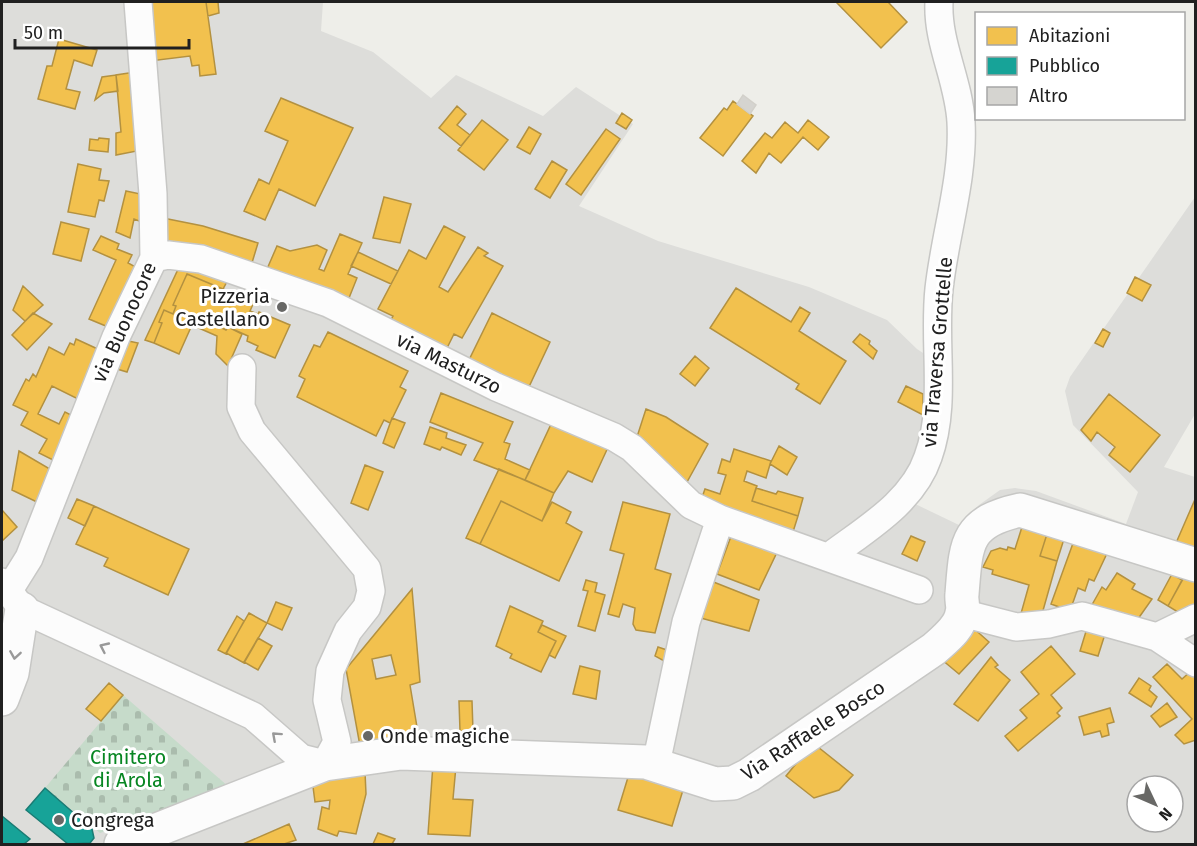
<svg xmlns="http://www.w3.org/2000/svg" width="1197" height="846" font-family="'Fira Sans',sans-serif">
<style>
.residential{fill:#ddddda;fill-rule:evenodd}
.cemetery{fill:url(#cemetery-stones)}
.homes{fill:#f2c14e;stroke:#b39140;stroke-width:1.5;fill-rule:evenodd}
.public{fill:#17a398;stroke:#1a7c74;stroke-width:1.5}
.building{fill:#d5d4d0;stroke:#d2d0ca;stroke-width:1.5}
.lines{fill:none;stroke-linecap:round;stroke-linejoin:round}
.minor-casing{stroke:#c7c7c5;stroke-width:30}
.tertiary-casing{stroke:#c7c7c5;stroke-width:36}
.minor{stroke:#fcfcfc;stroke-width:27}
.tertiary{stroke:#fcfcfc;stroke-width:33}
.oneway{stroke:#999}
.poi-dot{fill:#686866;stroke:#fff;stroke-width:2}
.labels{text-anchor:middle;stroke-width:6;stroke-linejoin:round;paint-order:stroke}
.poi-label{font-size:20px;fill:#202020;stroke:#fff;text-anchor:start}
.street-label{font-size:20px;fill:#202020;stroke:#fff}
.park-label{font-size:20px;fill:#078622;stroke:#fff}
</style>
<defs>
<pattern id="cemetery-stones" width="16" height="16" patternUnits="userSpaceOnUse" patternTransform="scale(1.5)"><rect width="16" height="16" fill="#c6dbca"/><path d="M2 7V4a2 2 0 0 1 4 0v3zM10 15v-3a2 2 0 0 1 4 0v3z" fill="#aabcad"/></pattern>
</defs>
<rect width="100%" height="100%" fill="#eeeee9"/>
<path class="residential" d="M 2,2 L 323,2 L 321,31 L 373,52 L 431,98 L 456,75 L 543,116 L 576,87 L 633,124 L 579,206 L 658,241 L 809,287 L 887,320 L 917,349 L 950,371 L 909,501 L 959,525 L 979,505 L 1000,490 L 1015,488 L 1036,491 L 1126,524 L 1138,492 L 1073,425 L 1065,391 L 1070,377 L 1195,197 L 1195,414 L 1164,467 L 1195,477 L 1195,844 L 2,844 ZM 1137,786 L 1173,786 L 1173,822 L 1137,822 Z"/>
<path class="cemetery" d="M 123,695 L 229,787 L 100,833 L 45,788 Z"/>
<path class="homes" d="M 144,2 L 206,2 L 216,74 L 200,76 L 199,65 L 192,66 L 190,56 L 150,61 Z
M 206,2 L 218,2 L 219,13 L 208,16 Z
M 839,2 L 888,2 L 907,22 L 881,48 L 837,3 Z
M 59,39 L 97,50 L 92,66 L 74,60 L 66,89 L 80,92 L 75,109 L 38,99 L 47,66 L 52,66 Z
M 135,72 L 137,151 L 116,155 L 116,133 L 121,132 L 116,75 Z
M 116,75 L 118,91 L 104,93 L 95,100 L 102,77 Z
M 281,98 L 353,128 L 315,206 L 279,189 L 265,220 L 244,211 L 259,179 L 269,184 L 288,141 L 265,131 Z
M 733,101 L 753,116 L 723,156 L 700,138 L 724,108 L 727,110 Z
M 457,106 L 466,114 L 457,125 L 470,135 L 461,146 L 439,128 Z
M 622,113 L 632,120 L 626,129 L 616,123 Z
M 482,120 L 508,140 L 484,170 L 458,150 Z
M 808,120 L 829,137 L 818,150 L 803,137 L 781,163 L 769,153 L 756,173 L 742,161 L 765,133 L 772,138 L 785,122 L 798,133 Z
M 529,127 L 541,134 L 530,154 L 517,147 Z
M 606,129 L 620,139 L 581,195 L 566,184 Z
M 99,138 L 109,139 L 108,152 L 89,150 L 90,139 L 98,140 Z
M 552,161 L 567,170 L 550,198 L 535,189 Z
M 78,164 L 101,169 L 99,180 L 109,181 L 104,201 L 99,200 L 95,217 L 68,212 Z
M 126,191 L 150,196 L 147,224 L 134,219 L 130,238 L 116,232 Z
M 384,197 L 411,204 L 400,243 L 373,238 Z
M 163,218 L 203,226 L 258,243 L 251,266 L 157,240 Z
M 61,222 L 89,229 L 81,261 L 53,254 Z
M 444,226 L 465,237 L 439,287 L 448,292 L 478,247 L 488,253 L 484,256 L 503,266 L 462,338 L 454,334 L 446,350 L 391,320 L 393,316 L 378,309 L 409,250 L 426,259 Z
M 340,234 L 362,243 L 348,274 L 357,278 L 347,303 L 267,269 L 277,246 L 290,251 L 317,245 L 327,250 L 319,269 L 324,271 Z
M 101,236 L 119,244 L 117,249 L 132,255 L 128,263 L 143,271 L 113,329 L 89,319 L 116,260 L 93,250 Z
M 358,252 L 398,271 L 391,284 L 351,266 Z
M 181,263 L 230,276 L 223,289 L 187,274 L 173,305 L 176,306 L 173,314 L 164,310 L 159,322 L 162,323 L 154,343 L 145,340 Z
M 187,274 L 254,302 L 250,311 L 258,314 L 259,312 L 290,325 L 275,358 L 256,350 L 258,346 L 247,341 L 248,336 L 228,327 L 226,330 L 196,316 L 179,354 L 154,343 L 162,323 L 159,322 L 164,310 L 173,314 L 176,306 L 173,305 Z
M 1135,277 L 1151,285 L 1142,301 L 1127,293 Z
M 23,286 L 43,305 L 25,321 L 13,310 Z
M 736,288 L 791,322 L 800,307 L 810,313 L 799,331 L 846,361 L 820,404 L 796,389 L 799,384 L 710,328 Z
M 33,313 L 52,324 L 27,350 L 12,335 Z
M 492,313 L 550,342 L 527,391 L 468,362 Z
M 196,316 L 226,330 L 228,327 L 242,334 L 228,366 L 216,354 L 217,336 L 192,325 Z
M 1103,329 L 1110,333 L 1103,347 L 1095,343 Z
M 328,332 L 408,371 L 400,387 L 406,390 L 390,423 L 384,420 L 376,436 L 297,397 L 305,379 L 299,376 L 314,345 L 320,347 Z
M 860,334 L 870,341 L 869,344 L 877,351 L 873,359 L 853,342 Z
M 76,339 L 102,351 L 82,401 L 52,386 L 38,414 L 59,424 L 65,412 L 77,418 L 55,461 L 39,453 L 47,439 L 21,425 L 28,412 L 13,405 L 26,379 L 29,381 L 33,374 L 36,377 L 49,347 L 64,355 L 70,343 L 74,345 Z
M 119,339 L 138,343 L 127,372 L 107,366 Z
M 695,356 L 709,368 L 695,386 L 680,374 Z
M 906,386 L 923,394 L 923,415 L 898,402 Z
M 441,393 L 513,422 L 504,442 L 510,444 L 505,459 L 530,470 L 525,480 L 474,460 L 483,443 L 430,422 Z
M 1109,394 L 1160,435 L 1130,472 L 1109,455 L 1115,447 L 1097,432 L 1091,441 L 1081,430 Z
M 646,409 L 666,417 L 708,444 L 682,491 L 635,443 Z
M 392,418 L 405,423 L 394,448 L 383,443 Z
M 553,420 L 610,443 L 592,482 L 568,471 L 554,493 L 525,480 Z
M 430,427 L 447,433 L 446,438 L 466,445 L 461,455 L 442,447 L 440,450 L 424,444 Z
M 779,446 L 797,457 L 787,475 L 770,464 Z
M 734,449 L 771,461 L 766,478 L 747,471 L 744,481 L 757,486 L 752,501 L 798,516 L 792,535 L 700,503 L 705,489 L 720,494 L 726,475 L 718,473 L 722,459 L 730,462 Z
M 19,451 L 55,472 L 41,504 L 12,490 Z
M 365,465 L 383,472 L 368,510 L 351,503 Z
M 499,469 L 554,493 L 542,521 L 501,501 L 480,544 L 466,538 Z
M 756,488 L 776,494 L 778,491 L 803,498 L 798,516 L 752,501 Z
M 1196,497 L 1196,551 L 1176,543 Z
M 77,499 L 94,506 L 85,526 L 68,518 Z
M 501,501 L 542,521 L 552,502 L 571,512 L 566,523 L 582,532 L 559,581 L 480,544 Z
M 623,502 L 670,514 L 655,569 L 671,574 L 655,633 L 636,630 L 633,624 L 635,608 L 623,604 L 619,617 L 608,614 L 624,554 L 610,550 Z
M 94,506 L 189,549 L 168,595 L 104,566 L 108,558 L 76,544 Z
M 2,510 L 17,527 L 2,541 Z
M 1022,527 L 1047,534 L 1040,556 L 1057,561 L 1042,614 L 1020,617 L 1029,585 L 992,574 L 993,570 L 983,567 L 991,551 L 1000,548 L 1007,550 L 1008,547 L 1015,549 Z
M 733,531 L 780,546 L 759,590 L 717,574 Z
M 1047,534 L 1064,539 L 1057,561 L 1040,556 Z
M 1076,535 L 1110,547 L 1094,581 L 1089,579 L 1085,591 L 1078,588 L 1070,611 L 1051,604 Z
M 911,536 L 925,542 L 917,561 L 902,554 Z
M 1187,572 L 1196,575 L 1196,612 L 1186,617 L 1168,606 Z
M 1117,573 L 1135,584 L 1132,589 L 1152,599 L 1133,626 L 1089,610 L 1102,587 L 1106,590 Z
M 1172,574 L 1182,580 L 1168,606 L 1158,600 Z
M 586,580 L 597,583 L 595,592 L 605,595 L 595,631 L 578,626 L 588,591 L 583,590 Z
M 711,581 L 759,600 L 749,631 L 697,617 Z
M 412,589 L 420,682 L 410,685 L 419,739 L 360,746 L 346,669 ZM 391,655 L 396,675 L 376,679 L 372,659 Z
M 276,602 L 292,608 L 282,630 L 267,623 Z
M 510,606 L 543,621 L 538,632 L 556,641 L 541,672 L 510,658 L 512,654 L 496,646 Z
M 249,613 L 267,623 L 244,663 L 226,653 Z
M 237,616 L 244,621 L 226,654 L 218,650 Z
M 542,625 L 566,636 L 555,658 L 549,655 L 556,641 L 538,632 Z
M 1088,625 L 1106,631 L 1098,656 L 1080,651 Z
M 971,626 L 989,642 L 959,674 L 941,659 Z
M 258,638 L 272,646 L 258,670 L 244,662 Z
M 1051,646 L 1075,674 L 1051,695 L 1062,708 L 1057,713 L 1060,716 L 1018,751 L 1005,736 L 1027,718 L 1020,710 L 1039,694 L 1021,672 Z
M 658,647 L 667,650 L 664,661 L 655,656 Z
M 991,657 L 998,665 L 995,667 L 1010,680 L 978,721 L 954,704 Z
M 1167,664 L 1182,679 L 1190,672 L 1196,676 L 1196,740 L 1184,744 L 1175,735 L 1192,719 L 1153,677 Z
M 580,666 L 600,671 L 596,699 L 573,694 Z
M 1139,678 L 1151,686 L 1149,690 L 1157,697 L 1151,707 L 1129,693 Z
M 109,683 L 123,695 L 101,721 L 86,709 Z
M 459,701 L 472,701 L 473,731 L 460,731 Z
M 1167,703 L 1177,717 L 1160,727 L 1151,716 Z
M 1110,708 L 1114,722 L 1107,724 L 1109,735 L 1102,737 L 1100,731 L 1084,735 L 1079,717 Z
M 813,743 L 853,775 L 839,790 L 814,798 L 786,776 Z
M 433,764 L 456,766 L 453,799 L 473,800 L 470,836 L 428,834 Z
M 365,772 L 366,794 L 356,834 L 339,831 L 337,836 L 318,829 L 322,807 L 329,809 L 330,800 L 315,802 L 312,779 Z
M 629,774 L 683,790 L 672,826 L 618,810 Z
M 289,824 L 296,840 L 284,844 L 243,844 Z
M 378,833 L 395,839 L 392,844 L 373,844 Z"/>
<path class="public" d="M 45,788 L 92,829 L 94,838 L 90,843 L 68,844 L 26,810 Z
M 2,816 L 30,839 L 24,844 L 2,844 Z"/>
<path class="building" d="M 743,95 L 756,105 L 750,114 L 737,104 Z"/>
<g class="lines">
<defs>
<path id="minor" d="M 154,258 L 168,255 L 201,259 L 328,303 L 496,387 L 614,437 L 632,448 L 691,505 L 720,519 L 919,590
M 830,556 C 866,529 913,502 928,457 C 947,405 933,344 939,289 C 945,234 964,178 961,122 C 959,81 937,43 939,2
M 2,582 L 22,609 L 253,716 L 301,758 L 325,764 L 337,742 L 327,700 L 330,671 L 348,631 L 367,607 L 371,591 L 367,569 L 252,431 L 241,407 L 242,368
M 9,590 L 29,558 L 116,337 L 154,258 L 153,194 L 138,2
M 962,613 L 1016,627 L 1049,624 L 1082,616 L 1157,637 L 1196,663
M 1157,637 L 1196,618
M 656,764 L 686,622 L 720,519"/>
<path id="tertiary" d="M 2,699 L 12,673 L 22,609
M 121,844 L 325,764 L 401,753 L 646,762 L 715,784 L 733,783 L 749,775 L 934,649 C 945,639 960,628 962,613 C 964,607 961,600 962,594 C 966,544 965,522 1020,510 L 1196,565"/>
</defs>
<use href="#minor" class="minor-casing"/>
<use href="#tertiary" class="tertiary-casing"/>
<use href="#minor" class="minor"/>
<use href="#tertiary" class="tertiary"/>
</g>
<defs><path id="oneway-chevron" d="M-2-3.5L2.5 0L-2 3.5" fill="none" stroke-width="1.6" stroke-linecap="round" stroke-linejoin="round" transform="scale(1.5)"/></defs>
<g class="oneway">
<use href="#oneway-chevron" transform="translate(104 647) rotate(-155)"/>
<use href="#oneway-chevron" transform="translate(15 655) rotate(99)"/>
<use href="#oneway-chevron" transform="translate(276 736) rotate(-138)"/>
</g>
<g class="poi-dot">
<circle cx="282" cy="307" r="6"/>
<circle cx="368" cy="736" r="6"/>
<circle cx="59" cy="820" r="6"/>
</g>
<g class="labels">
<g class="poi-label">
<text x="270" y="303" text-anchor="end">Pizzeria<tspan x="270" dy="23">Castellano</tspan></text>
<text x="380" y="743">Onde magiche</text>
<text x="71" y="827">Congrega</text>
</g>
<g class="street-label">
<text transform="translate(124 322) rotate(-66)" y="7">via Buonocore</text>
<text transform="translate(937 352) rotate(-85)" y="7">via Traversa Grottelle</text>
<text transform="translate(449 363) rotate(26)" y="7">via Masturzo</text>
<text transform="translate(813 730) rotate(-33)" y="7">Via Raffaele Bosco</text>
</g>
<g class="park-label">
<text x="128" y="764">Cimitero<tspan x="128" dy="23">di Arola</tspan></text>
</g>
</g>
<rect width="1197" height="846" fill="none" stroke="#202020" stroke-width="6"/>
<rect x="975" y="12" width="210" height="108" fill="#ffffff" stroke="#a6a6a6" stroke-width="1.5"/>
<rect x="987" y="27" width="30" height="18" fill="#f2c14e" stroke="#a6a6a6" stroke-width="1.5"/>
<text x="1029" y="42" font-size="18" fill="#202020">Abitazioni</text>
<rect x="987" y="57" width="30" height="18" fill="#17a398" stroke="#a6a6a6" stroke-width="1.5"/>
<text x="1029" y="72" font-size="18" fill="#202020">Pubblico</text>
<rect x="987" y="87" width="30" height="18" fill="#d5d4d0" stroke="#a6a6a6" stroke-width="1.5"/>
<text x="1029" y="102" font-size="18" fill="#202020">Altro</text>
<g transform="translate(1155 804) rotate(134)"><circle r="28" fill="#ffffff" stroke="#a6a6a6" stroke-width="1.5"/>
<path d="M0-4.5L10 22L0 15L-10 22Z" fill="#686866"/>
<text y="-9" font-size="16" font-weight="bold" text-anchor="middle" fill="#202020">N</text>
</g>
<path d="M15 39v9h174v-9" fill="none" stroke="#202020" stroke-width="3"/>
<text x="24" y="39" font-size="18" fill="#202020" stroke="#ffffff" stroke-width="4.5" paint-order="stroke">50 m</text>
</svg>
